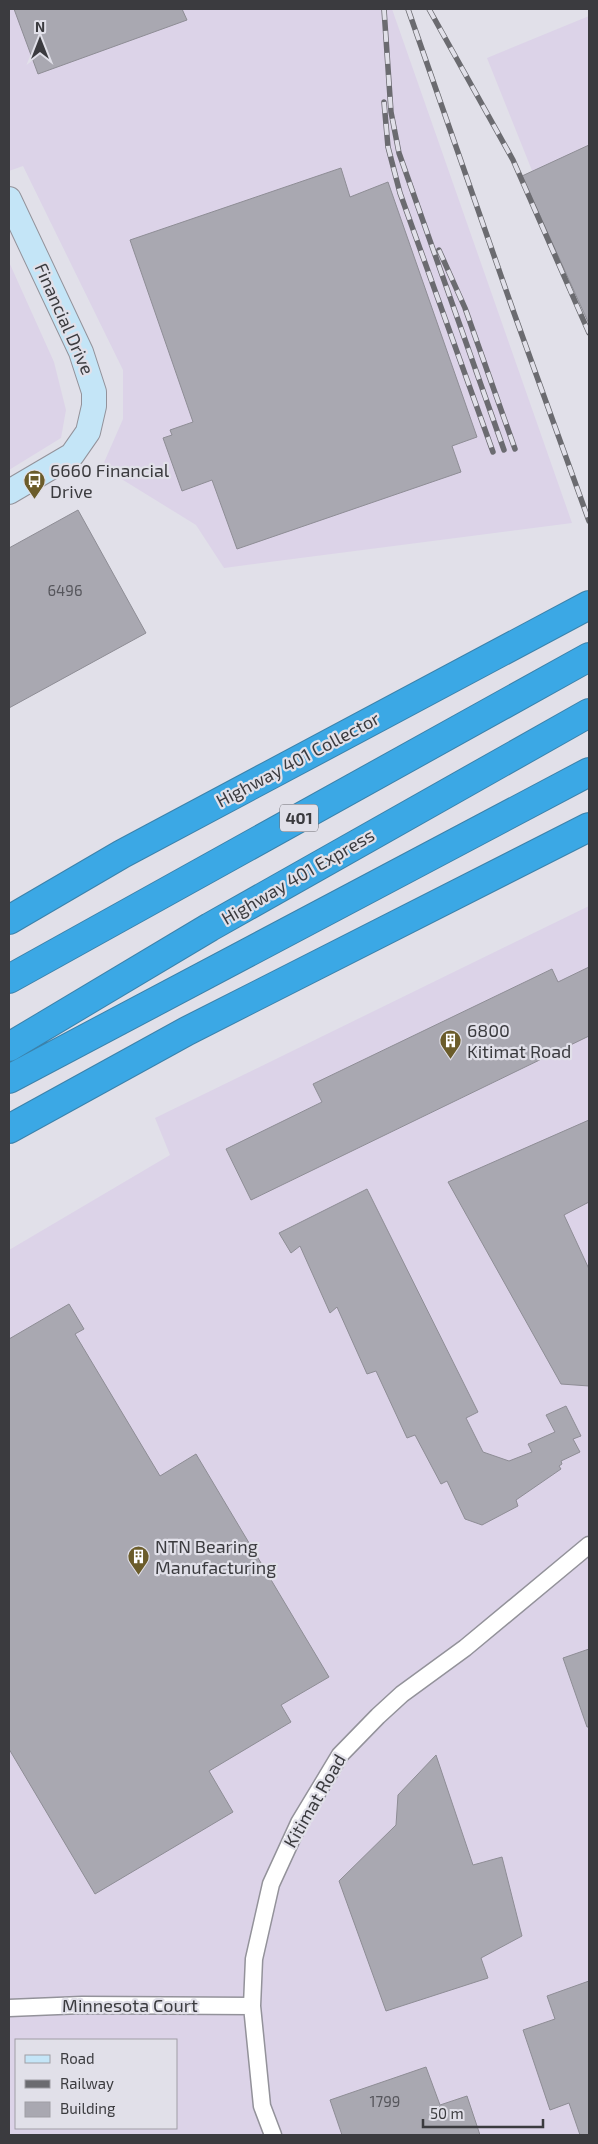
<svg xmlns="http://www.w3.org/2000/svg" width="598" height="2144" font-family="'Exo 2',sans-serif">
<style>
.industrial{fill:#dcd3e8;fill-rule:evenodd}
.building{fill:#a9a8b1;stroke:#8e8d95}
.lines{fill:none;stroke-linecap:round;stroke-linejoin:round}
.street-casing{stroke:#93929a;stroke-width:19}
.secondary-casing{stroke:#93929a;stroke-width:26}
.highway-casing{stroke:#3b82ab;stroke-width:30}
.street{stroke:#fff;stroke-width:16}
.secondary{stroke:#c4e5f7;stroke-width:24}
.highway{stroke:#3ba8e5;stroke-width:28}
.rail-casing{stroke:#6b6b70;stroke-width:5.5}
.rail{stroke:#e1e0e9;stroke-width:4;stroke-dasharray:11;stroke-linecap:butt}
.labels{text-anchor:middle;stroke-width:4.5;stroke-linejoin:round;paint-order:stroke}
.number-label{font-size:15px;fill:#56565c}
.shield{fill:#e1e0e9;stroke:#6d6c72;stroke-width:1}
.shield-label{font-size:16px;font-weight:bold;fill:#3b3b3f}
.street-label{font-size:18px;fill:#3b3b3f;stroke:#e1e0e9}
.poi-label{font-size:18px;fill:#3b3b3f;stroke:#e1e0e9;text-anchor:start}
</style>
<rect width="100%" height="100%" fill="#e1e0e9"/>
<path class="industrial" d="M 9,9 L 392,9 L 572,523 L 224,568 L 196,525 L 102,467 L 123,419 L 123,370 L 23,166 L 9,171 Z
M 589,16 L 589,313 L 487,58 Z
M 9,262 L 54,362 L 66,410 L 61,438 L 9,470 Z
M 589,906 L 589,2135 L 9,2135 L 9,1250 L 170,1155 L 155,1118 ZM 16,2040 L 176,2040 L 176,2128 L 16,2128 Z"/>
<path class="building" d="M 14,9 L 182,9 L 187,20 L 38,74 Z
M 589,145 L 589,324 L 522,176 Z
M 341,168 L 350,197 L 388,182 L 477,437 L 452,446 L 461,472 L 237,549 L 212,480 L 182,491 L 163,438 L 172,435 L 170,430 L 193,422 L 130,240 Z
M 78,510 L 146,633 L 9,708 L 9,548 Z
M 589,967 L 589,1036 L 251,1200 L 226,1149 L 322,1102 L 313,1084 L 552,969 L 558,982 Z
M 589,1120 L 589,1202 L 564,1215 L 589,1269 L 589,1386 L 561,1384 L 448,1182 Z
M 367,1189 L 478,1412 L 466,1418 L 483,1452 L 509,1461 L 532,1452 L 528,1444 L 555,1432 L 546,1415 L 566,1406 L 581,1436 L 573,1439 L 580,1452 L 561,1461 L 562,1464 L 559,1466 L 561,1469 L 516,1500 L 518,1506 L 482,1525 L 465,1519 L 447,1481 L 441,1484 L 415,1435 L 407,1438 L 376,1371 L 367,1374 L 337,1307 L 330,1313 L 300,1246 L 291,1253 L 279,1233 Z
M 69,1304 L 84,1329 L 75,1334 L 160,1476 L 196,1454 L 329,1677 L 281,1705 L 291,1722 L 209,1771 L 233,1812 L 95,1894 L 9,1749 L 9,1339 Z
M 589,1649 L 589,1727 L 587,1727 L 563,1658 Z
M 436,1755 L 473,1865 L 502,1857 L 522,1936 L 481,1958 L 488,1978 L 386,2011 L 339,1881 L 396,1825 L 398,1795 Z
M 589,1981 L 589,2135 L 580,2135 L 569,2103 L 550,2110 L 523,2030 L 555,2019 L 547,1996 Z
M 426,2067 L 440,2105 L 467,2096 L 480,2135 L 342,2135 L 330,2100 Z"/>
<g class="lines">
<defs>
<path id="street" d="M 9,2008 L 82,2005 L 252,2006
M 273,2135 L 262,2106 L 252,2006 L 254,1959 L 271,1884 L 299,1823 L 340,1755 L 378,1716 L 402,1694 L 465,1648 L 589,1545"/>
<path id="secondary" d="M 9,199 L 81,352 L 94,392 L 94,406 L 88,432 L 72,455 L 9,492"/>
<path id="highway" d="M 9,920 L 122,854 L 589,605
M 9,979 L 589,657
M 9,1047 L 210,927 L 589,713
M 9,1079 L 589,772
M 9,1129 L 187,1031 L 589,827"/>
</defs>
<use href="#street" class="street-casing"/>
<use href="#secondary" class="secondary-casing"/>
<use href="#highway" class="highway-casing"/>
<use href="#street" class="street"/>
<use href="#secondary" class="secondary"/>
<use href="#highway" class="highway"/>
<defs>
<path id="rail" d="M 384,9 L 391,112 L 399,153 L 504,450
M 408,9 L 514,313 L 589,521
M 429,9 L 513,160 L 589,333
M 384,102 L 388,147 L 400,193 L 493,452
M 439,250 L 465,308 L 515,449"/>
</defs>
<use href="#rail" class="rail-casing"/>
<use href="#rail" class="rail"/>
</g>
<defs>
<symbol id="bus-pin" viewBox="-11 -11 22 30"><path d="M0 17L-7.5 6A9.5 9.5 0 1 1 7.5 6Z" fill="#6b5c2a" stroke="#e1e0e9"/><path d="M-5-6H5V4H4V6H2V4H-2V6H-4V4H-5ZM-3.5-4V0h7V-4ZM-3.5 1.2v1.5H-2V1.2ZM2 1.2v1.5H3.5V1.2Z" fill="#fff"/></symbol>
<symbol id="building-pin" viewBox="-11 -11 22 30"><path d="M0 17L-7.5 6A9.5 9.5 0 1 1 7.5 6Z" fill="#6b5c2a" stroke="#e1e0e9"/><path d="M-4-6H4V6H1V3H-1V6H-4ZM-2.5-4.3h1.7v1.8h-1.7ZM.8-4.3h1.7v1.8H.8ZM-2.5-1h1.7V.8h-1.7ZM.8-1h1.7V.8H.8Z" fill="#fff"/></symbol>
</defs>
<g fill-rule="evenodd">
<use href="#bus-pin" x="22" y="468" width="25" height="34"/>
<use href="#building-pin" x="438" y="1028" width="25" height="34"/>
<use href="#building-pin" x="126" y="1544" width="25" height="34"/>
</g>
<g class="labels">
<g class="number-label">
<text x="65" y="596">6496</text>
<text x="385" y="2107">1799</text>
</g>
<rect class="shield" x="280" y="804.5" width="38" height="27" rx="4"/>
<g class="shield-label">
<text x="299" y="824">401</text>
</g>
<g class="street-label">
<text transform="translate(64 319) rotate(66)" y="6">Financial Drive</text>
<text transform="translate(298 760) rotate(-28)" y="6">Highway 401 Collector</text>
<text transform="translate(298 877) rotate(-30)" y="6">Highway 401 Express</text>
<text transform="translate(315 1801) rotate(-60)" y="6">Kitimat Road</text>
<text x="130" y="2012">Minnesota Court</text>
</g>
<g class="poi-label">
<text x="50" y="477">6660 Financial<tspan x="50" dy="21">Drive</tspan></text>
<text x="467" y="1037">6800<tspan x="467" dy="21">Kitimat Road</tspan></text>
<text x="155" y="1553">NTN Bearing<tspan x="155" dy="21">Manufacturing</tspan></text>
</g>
</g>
<rect width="598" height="2144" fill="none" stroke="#3b3b3f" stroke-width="20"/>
<rect x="15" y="2039" width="162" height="90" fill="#e1e0e9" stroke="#9f9ea5"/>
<rect x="25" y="2055" width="25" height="8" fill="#c4e5f7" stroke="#9f9ea5"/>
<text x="60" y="2064" font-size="15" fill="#3b3b3f">Road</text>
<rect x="25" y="2080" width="25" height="8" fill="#6b6b70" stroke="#9f9ea5"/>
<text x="60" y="2089" font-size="15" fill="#3b3b3f">Railway</text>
<rect x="25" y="2102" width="25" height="15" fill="#a9a8b1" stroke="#9f9ea5"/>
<text x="60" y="2114" font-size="15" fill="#3b3b3f">Building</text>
<g transform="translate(40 40)" stroke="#e1e0e9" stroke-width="4" paint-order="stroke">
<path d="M0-4L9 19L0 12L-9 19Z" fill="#3b3b3f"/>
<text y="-8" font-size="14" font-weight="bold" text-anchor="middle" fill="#3b3b3f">N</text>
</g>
<path d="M423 2119v8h120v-8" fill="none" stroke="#3b3b3f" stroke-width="2.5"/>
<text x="430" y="2119" font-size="15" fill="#3b3b3f" stroke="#e1e0e9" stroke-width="4" paint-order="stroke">50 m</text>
</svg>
